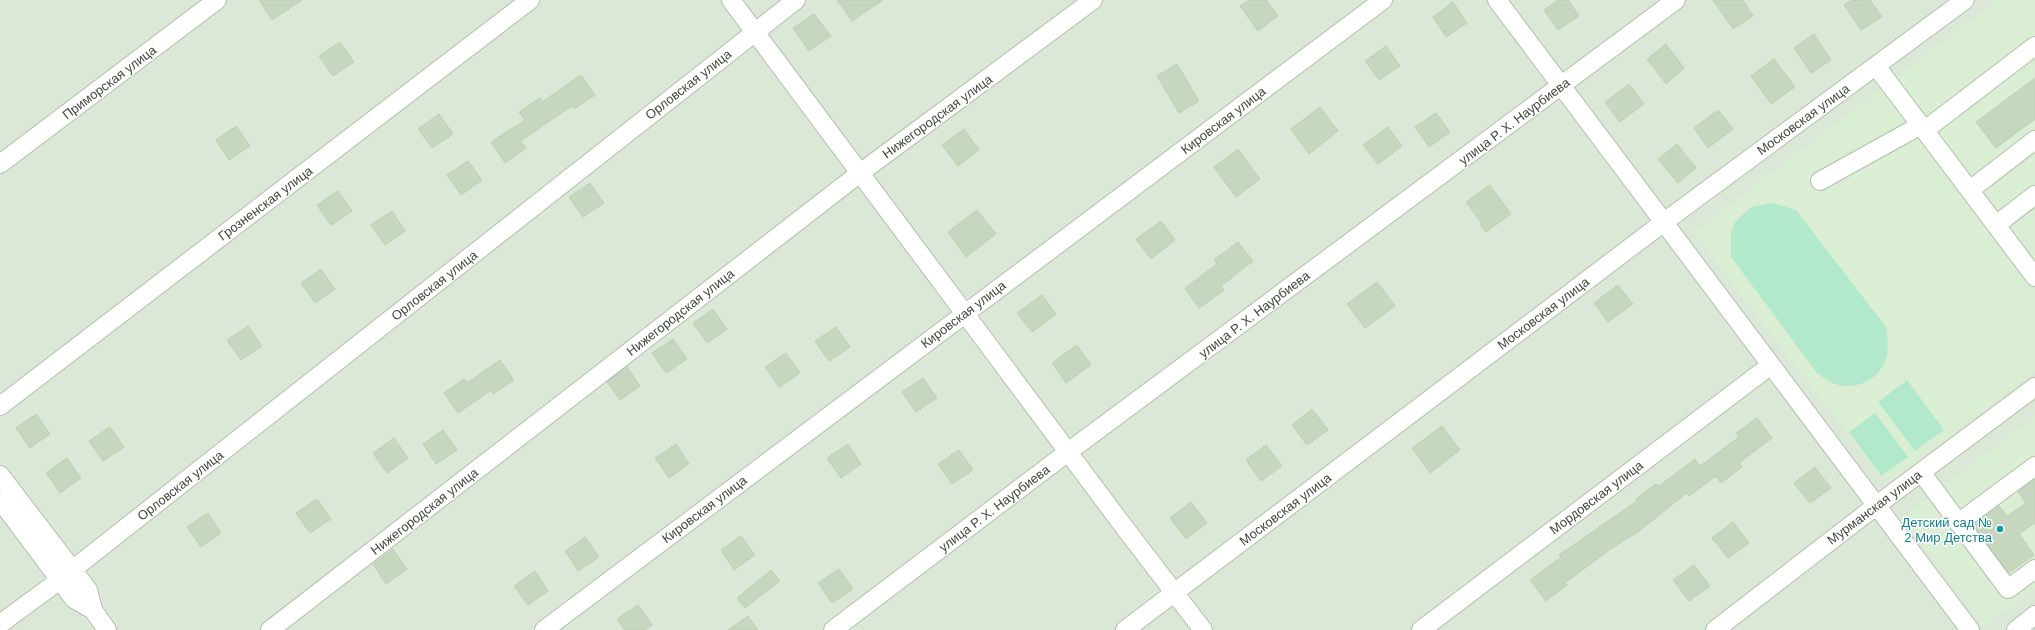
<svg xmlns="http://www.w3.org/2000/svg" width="2035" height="630" font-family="Arial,sans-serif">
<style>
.residential{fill:#dce8d7}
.education{fill:#daeed3}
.green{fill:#b2e9cc}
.building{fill:#c7d6be;stroke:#bdd1b1}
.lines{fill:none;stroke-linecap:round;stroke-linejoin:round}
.minor-casing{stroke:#b2c0ab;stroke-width:20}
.minor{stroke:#fff;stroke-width:18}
.culture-dot{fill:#0f9aa8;stroke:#fff;stroke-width:1.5}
.labels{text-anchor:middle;stroke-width:3;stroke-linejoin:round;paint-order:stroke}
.street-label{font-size:13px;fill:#3d4837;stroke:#fff}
.culture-label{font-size:13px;fill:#0d838f;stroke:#fff;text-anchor:end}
</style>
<rect width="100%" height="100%" fill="#ecf4e9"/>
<path class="residential" d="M 0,0 L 2035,0 L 2035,630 L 0,630 Z"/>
<path class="education" d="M 1997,0 L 2035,0 L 2035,371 L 1886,485 L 1694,232 Z
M 2035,416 L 2035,588 L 1984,627 L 1902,518 Z"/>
<path class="green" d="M 1772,203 L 1796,210 L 1886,327 C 1888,339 1889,350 1885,361 C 1877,383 1850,392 1830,382 C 1826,380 1822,376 1817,373 L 1731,257 L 1731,232 L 1735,222 L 1751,207 Z
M 1907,380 L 1944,430 L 1915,451 L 1878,402 Z
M 1875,413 L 1908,457 L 1881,476 L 1849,432 Z"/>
<path class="building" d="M 259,0 L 302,0 L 272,20 Z
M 837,0 L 883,0 L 852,21 Z
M 1249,0 L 1266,0 L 1278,16 L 1258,31 L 1240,6 Z
M 1558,0 L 1568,0 L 1579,16 L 1558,30 L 1544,10 Z
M 1713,0 L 1743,0 L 1753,16 L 1733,29 Z
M 1852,0 L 1870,0 L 1882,17 L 1861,30 L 1844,5 Z
M 1453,2 L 1467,23 L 1446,37 L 1433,17 Z
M 814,14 L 831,36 L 809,51 L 793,28 Z
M 1814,34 L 1831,60 L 1811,73 L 1794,48 Z
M 340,42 L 354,62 L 333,76 L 319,56 Z
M 1666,44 L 1684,68 L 1666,84 L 1647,59 Z
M 1386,46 L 1400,66 L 1379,80 L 1365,61 Z
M 1774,59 L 1795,87 L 1771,104 L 1751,76 Z
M 1177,64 L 1199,101 L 1179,113 L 1157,76 Z
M 581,75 L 595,95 L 574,109 L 572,106 L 520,141 L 526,148 L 505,163 L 491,142 L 525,120 L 519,112 L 540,98 L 542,102 Z
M 2035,78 L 2035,119 L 1996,148 L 1976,122 Z
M 1629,84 L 1644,104 L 1620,122 L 1605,102 Z
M 1320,107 L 1338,131 L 1309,154 L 1291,129 Z
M 1718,110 L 1733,129 L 1708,148 L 1694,128 Z
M 1436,113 L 1450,132 L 1429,147 L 1415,127 Z
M 439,114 L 453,134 L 432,148 L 418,129 Z
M 236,126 L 250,146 L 229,160 L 216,140 Z
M 1388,127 L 1402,146 L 1378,164 L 1363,145 Z
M 964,129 L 979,150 L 958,166 L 942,145 Z
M 1677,144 L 1696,168 L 1678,183 L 1658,159 Z
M 1238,149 L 1260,179 L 1236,197 L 1214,167 Z
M 468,161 L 482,180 L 461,195 L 447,175 Z
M 590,183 L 604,203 L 583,217 L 569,197 Z
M 1490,185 L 1511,214 L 1486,232 L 1481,226 L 1481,222 L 1466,202 Z
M 338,191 L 352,211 L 331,225 L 317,205 Z
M 977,210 L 996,234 L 966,257 L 948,232 Z
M 392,211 L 405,231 L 385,245 L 371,225 Z
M 1161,221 L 1175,240 L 1151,259 L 1136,239 Z
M 1238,242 L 1253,261 L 1221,286 L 1224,290 L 1199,308 L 1185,288 L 1217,264 L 1214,260 Z
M 321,269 L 335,289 L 315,303 L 301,283 Z
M 1377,282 L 1395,306 L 1365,328 L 1347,304 Z
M 1618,285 L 1633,304 L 1608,322 L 1594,303 Z
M 1042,295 L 1056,314 L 1032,332 L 1017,313 Z
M 713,309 L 727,329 L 707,343 L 693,323 Z
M 248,326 L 262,346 L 241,360 L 227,340 Z
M 836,327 L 850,347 L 829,361 L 815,341 Z
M 673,339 L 687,359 L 666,373 L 652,353 Z
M 1077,345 L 1091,365 L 1066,383 L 1052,363 Z
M 786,353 L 800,373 L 779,387 L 765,367 Z
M 500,360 L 514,380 L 493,394 L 491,390 L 458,413 L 444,393 L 464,379 L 467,383 Z
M 627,367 L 640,386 L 620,400 L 607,382 Z
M 923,378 L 937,398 L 916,412 L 902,392 Z
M 1312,409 L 1328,430 L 1307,445 L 1292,425 Z
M 36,414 L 50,434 L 30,448 L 16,428 Z
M 1757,418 L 1772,438 L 1739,463 L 1742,467 L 1721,483 L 1716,476 L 1689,496 L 1687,493 L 1639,531 L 1612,548 L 1565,583 L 1567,585 L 1546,601 L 1530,580 L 1561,557 L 1559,555 L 1637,501 L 1636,499 L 1656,484 L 1659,486 L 1695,459 L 1700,466 L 1739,437 L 1736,433 Z
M 1442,426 L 1460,450 L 1430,473 L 1412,448 Z
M 110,427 L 124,447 L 103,461 L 89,441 Z
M 443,430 L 457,450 L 436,464 L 423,444 Z
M 394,438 L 408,458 L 387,473 L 373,453 Z
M 676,444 L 689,464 L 669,478 L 655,458 Z
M 848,444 L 861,464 L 841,478 L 827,458 Z
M 1266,445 L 1282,466 L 1261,481 L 1246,460 Z
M 959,450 L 973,470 L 952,484 L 938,464 Z
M 67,458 L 81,478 L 60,493 L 46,473 Z
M 1815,467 L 1831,488 L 1810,503 L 1794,483 Z
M 2035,479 L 2035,523 L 2019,534 L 2034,555 L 2009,573 L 1973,525 L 1999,506 L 2007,516 L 2026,503 L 2018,492 Z
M 317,499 L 331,519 L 310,533 L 296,513 Z
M 1191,502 L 1207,523 L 1186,539 L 1170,518 Z
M 208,513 L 221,533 L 201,547 L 187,527 Z
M 1733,522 L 1749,543 L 1728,558 L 1712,538 Z
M 741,536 L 755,555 L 734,570 L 721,550 Z
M 585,537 L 599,557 L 578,571 L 565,551 Z
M 393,549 L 407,569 L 386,584 L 373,564 Z
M 1694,565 L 1710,586 L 1689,601 L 1673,580 Z
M 839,569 L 853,589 L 832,603 L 818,583 Z
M 771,570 L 780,581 L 745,608 L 737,598 Z
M 535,571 L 548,591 L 528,605 L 514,586 Z
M 638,605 L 652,625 L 645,630 L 625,630 L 617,619 Z
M 748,616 L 758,630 L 728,630 Z"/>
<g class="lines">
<defs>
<path id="minor" d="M 731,0 L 1121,523 L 1203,630
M 1497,0 L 1970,630
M 1876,66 L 2035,277
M 1925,130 L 2035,46
M 0,164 L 217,0
M 1820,181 L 1921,125
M 1970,190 L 2035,140
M 1996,225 L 2035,195
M 0,406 L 530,0
M 1921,472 L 2008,589 L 2035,569
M 0,475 L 88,590 L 93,610 L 74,599 L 0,500
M 1958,523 L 2035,466
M 72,570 L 796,0
M 93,610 L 107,630
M 0,624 L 60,580
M 270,630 L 860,173 L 1093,0
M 544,630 L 1383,0
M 833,630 L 1068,452 L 1676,0
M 1125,630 L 1664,222 L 1965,0
M 1421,630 L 1771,365
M 1715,630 L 1877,505 L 2035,387
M 2016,630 L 2035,615"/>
</defs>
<use href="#minor" class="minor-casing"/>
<use href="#minor" class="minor"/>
</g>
<circle class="culture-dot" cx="2000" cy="529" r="4"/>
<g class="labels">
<g class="street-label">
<text transform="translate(109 82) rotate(-37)" y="5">Приморская улица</text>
<text transform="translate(688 84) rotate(-38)" y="5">Орловская улица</text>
<text transform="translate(937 116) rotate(-36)" y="5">Нижегородская улица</text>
<text transform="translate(1803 119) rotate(-36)" y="5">Московская улица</text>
<text transform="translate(1223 120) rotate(-37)" y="5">Кировская улица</text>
<text transform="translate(1514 121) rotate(-37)" y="5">улица Р. Х. Наурбиева</text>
<text transform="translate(265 203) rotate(-37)" y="5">Грозненская улица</text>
<text transform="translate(434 285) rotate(-38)" y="5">Орловская улица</text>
<text transform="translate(680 312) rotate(-38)" y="5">Нижегородская улица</text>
<text transform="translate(1543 313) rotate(-37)" y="5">Московская улица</text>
<text transform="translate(963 314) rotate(-37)" y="5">Кировская улица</text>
<text transform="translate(1254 314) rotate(-37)" y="5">улица Р. Х. Наурбиева</text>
<text transform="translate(180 485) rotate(-38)" y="5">Орловская улица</text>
<text transform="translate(1596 497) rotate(-37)" y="5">Мордовская улица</text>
<text transform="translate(1874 507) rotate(-37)" y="5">Мурманская улица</text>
<text transform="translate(994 508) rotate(-37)" y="5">улица Р. Х. Наурбиева</text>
<text transform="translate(704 509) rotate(-37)" y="5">Кировская улица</text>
<text transform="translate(1285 509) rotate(-37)" y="5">Московская улица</text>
<text transform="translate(424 511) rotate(-38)" y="5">Нижегородская улица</text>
</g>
<g class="culture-label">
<text x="1992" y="527">Детский сад №<tspan x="1992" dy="15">2 Мир Детства</tspan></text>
</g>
</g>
</svg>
